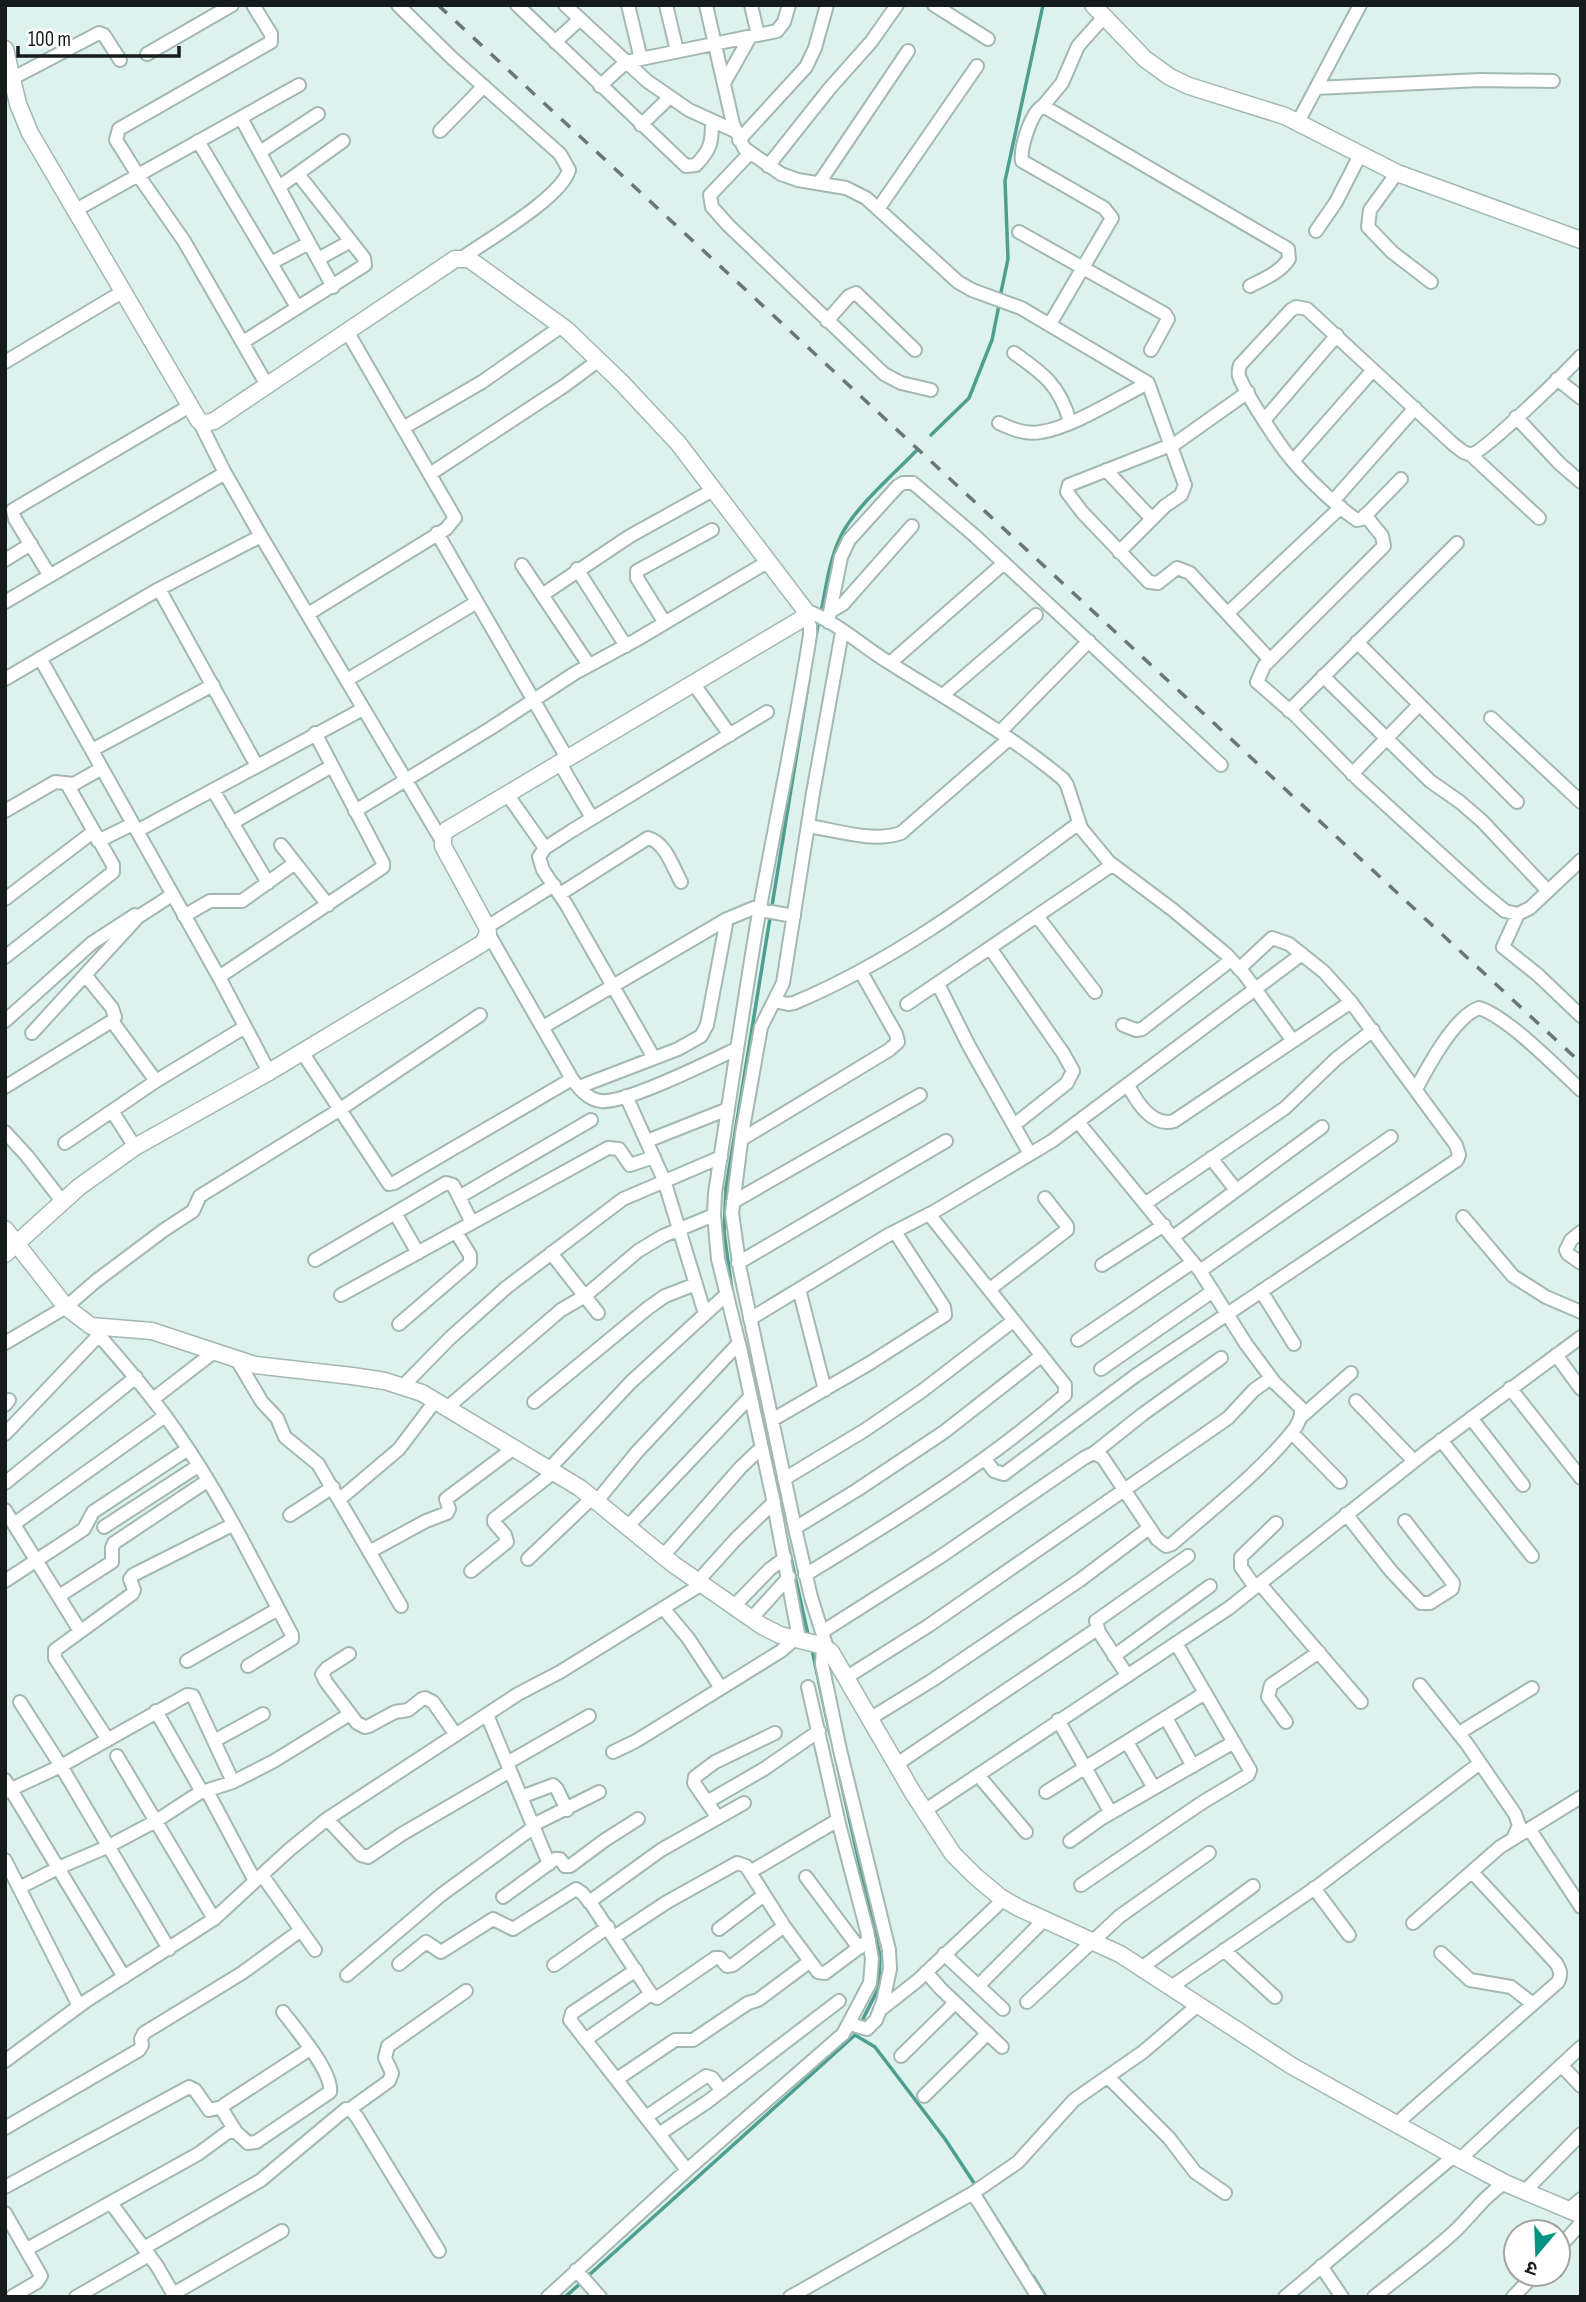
<svg xmlns="http://www.w3.org/2000/svg" width="1586" height="2302" font-family="'Sofia Sans Condensed','Noto Sans Devanagari',sans-serif">
<style>
.lines{fill:none;stroke-linecap:round;stroke-linejoin:round}
.stream{stroke:#4d9f90;stroke-width:3.5}
.minor-casing{stroke:#a4b8b3;stroke-width:16}
.tertiary-casing{stroke:#a4b8b3;stroke-width:19}
.minor{stroke:#fff;stroke-width:12}
.tertiary{stroke:#fff;stroke-width:16}
.rail{stroke:#697674;stroke-width:3.5;stroke-dasharray:12 12;stroke-linecap:butt}
</style>
<rect width="100%" height="100%" fill="#ddf2ed"/>
<g class="lines">
<path class="stream" d="M 1000,297 L 1008,259 L 1005,181 L 1043,5
M 931,435 L 969,398 L 992,340 L 999,305
M 821,612 C 826,588 829,561 840,538 C 852,510 894,474 916,451
M 816,636 L 819,620
M 732,1290 L 724,1232 L 726,1188 L 809,679
M 784,1527 L 809,1639
M 812,1650 L 830,1734
M 855,2035 L 875,2047 L 945,2139 L 976,2186
M 980,2193 L 1027,2267
M 588,2276 L 855,2035 L 879,1987 L 880,1956 L 836,1759
M 1033,2276 L 1046,2297
M 565,2297 L 582,2282"/>
<defs>
<path id="minor" d="M 253,5 L 271,34 L 271,42 L 119,129 L 116,140 L 138,175 L 184,241 L 267,385
M 398,5 L 453,59 L 560,154 L 569,170 C 561,198 487,240 462,258
M 517,5 L 686,166 L 696,165 C 711,149 712,143 712,121
M 565,5 L 647,81 L 689,110 L 735,131
M 628,5 L 641,59
M 666,5 L 677,51
M 706,5 L 733,124 L 744,148 L 781,174 L 798,180 L 846,188 L 866,198 L 958,282 L 972,290 L 1021,308 L 1148,383 L 1185,485 L 1181,495 L 1165,506 L 1119,552
M 751,5 L 758,35
M 934,5 L 988,39
M 555,42 L 580,19
M 147,54 L 232,5
M 13,78 L 99,33 L 104,35 L 120,60
M 724,83 L 750,37
M 600,86 L 626,62 L 777,31 L 784,22 L 789,5
M 1316,88 L 1480,80 L 1553,81
M 1043,106 L 1062,83 L 1078,46 L 1104,17
M 241,118 L 333,287
M 1298,122 L 1360,5
M 641,125 L 670,97
M 440,131 L 484,86
M 739,140 L 806,67 L 815,48 L 827,5
M 198,141 L 297,307
M 260,152 L 318,114
M 750,153 L 710,195 L 712,207 L 728,225 L 884,374 L 901,383 L 931,390
M 768,166 L 830,88 L 871,42 L 897,5
M 1397,173 L 1370,210 L 1368,227 L 1392,252 L 1431,282
M 819,183 L 908,51
M 279,187 L 343,141
M 878,209 L 977,66
M 74,211 L 299,85
M 1316,231 L 1336,202 L 1360,155
M 1019,232 L 1165,314 L 1168,319 L 1151,350
M 318,259 L 351,241
M 271,263 L 309,243
M 827,321 L 849,296 L 856,293 L 915,350
M 1050,324 L 1112,218 L 1104,208 L 1022,161 C 1020,148 1031,112 1043,106 L 1288,249 L 1289,259 C 1279,273 1264,279 1250,286
M 243,342 L 365,265 L 364,258 L 298,174
M 1014,353 C 1044,374 1060,386 1070,422
M 5,362 L 122,292
M 1557,379 L 1581,398
M 1248,392 L 1176,443 L 1069,485 L 1067,492 L 1082,512 L 1149,582 L 1158,583 L 1177,568 L 1190,573 L 1270,660
M 1516,417 L 1560,464 L 1581,482
M 1265,419 L 1337,335
M 199,421 L 225,473 L 261,536 L 442,841
M 999,423 C 1012,429 1026,435 1041,432 C 1073,427 1118,398 1148,383
M 403,428 L 482,382 L 562,326
M 1470,454 L 1539,518
M 1293,461 L 1373,370
M 1106,470 L 1152,519
M 430,474 L 564,386 L 599,360
M 1401,479 L 1362,519 L 1357,520 C 1336,506 1308,479 1292,460 C 1279,445 1245,393 1239,376 C 1238,371 1239,369 1240,365 L 1291,310 L 1296,307 L 1307,309 L 1453,444 C 1459,448 1464,455 1472,454 C 1484,452 1568,370 1581,356
M 1334,500 L 1415,408
M 1365,515 L 1382,536 L 1384,546 L 1264,666 L 1257,682 L 1295,715 L 1359,780 L 1483,893 L 1505,911 L 1518,914 L 1530,908 L 1581,860
M 437,533 L 567,758
M 5,560 L 31,544
M 522,565 L 589,665
M 577,569 L 626,646
M 50,576 L 15,519 L 13,510 L 188,407
M 159,589 L 257,766
M 542,595 L 630,536 L 713,490
M 5,602 L 225,473
M 805,610 C 835,621 861,645 888,662 C 947,699 1009,734 1063,779 L 1067,785 L 1081,828 L 1109,862 L 1173,910 L 1227,955 L 1245,975 L 1293,1041
M 831,611 L 843,604 L 912,526
M 1228,613 L 1341,507
M 308,614 L 446,529 L 455,518 L 347,331
M 828,622 L 841,557 L 849,540 L 898,486 L 903,483 L 913,483 L 975,536 L 1221,765
M 665,623 L 637,578 L 637,571 L 712,530
M 1357,642 L 1517,802
M 40,658 L 219,977 L 269,1072
M 890,663 L 1004,563
M 1323,676 L 1430,781 L 1460,802 L 1482,821 L 1548,891
M 5,679 L 159,589 L 261,536
M 347,680 L 477,602
M 693,683 L 730,735
M 943,695 L 1036,615
M 1289,711 L 1457,543
M 1491,718 L 1581,802
M 1000,732 L 1089,641
M 92,750 L 213,685
M 559,762 L 592,818
M 1352,774 L 1419,705
M 213,790 L 268,883
M 507,794 L 545,848
M 5,811 L 55,782 L 74,784 L 102,768
M 355,811 L 491,728 L 575,673 L 636,640 L 769,561
M 232,823 L 332,766
M 808,826 C 836,830 873,843 901,833 L 1009,739
M 137,831 L 363,709
M 98,841 L 133,824
M 281,845 L 328,905
M 560,894 L 648,838 C 665,842 673,867 681,882
M 5,899 L 93,832
M 760,910 L 794,916
M 1518,914 L 1503,947 L 1538,975 L 1581,1016
M 184,916 L 210,901 L 242,901 L 295,863
M 1037,916 L 1095,992
M 487,927 L 554,885
M 488,933 L 572,1079 C 579,1088 588,1100 601,1101 C 625,1104 711,1061 736,1049
M 990,948 L 1063,1053 L 1073,1071 L 1067,1083 L 1014,1125
M 5,957 L 113,872 L 113,865 L 67,784
M 219,977 L 383,867 L 383,863 L 315,733
M 938,984 L 969,1046 L 1030,1154
M 774,1001 L 788,1004 L 794,1003 C 899,959 988,890 1079,823
M 907,1004 L 1112,865
M 5,1021 L 92,943 L 135,915
M 112,1021 L 156,1081
M 1123,1025 L 1136,1030 L 1142,1029 L 1231,960
M 543,1027 L 727,919 L 761,905
M 32,1033 L 138,917 L 172,895
M 302,1052 L 389,1184 L 394,1183 L 572,1079
M 654,1058 L 566,904 L 543,870 L 539,857 L 545,848 L 573,830 L 767,712
M 1128,1085 C 1136,1101 1152,1127 1174,1121 L 1351,1002
M 5,1087 L 112,1021 L 115,1017 L 112,1008 L 86,976
M 579,1087 L 678,1049 L 701,1036 L 707,1025 L 727,919
M 1416,1089 C 1428,1067 1454,1017 1479,1008 C 1508,1017 1557,1068 1581,1090
M 626,1096 L 664,1180 L 705,1314
M 112,1111 L 135,1147
M 5,1132 L 27,1156 L 62,1201
M 742,1139 L 889,1050 L 898,1042 L 896,1034 L 861,972
M 647,1141 L 728,1109
M 65,1143 L 156,1081 L 245,1027
M 1211,1158 L 1236,1190
M 459,1197 L 591,1120
M 733,1202 L 920,1095
M 1146,1203 L 1285,1108 L 1336,1059 L 1373,1030
M 395,1213 L 418,1253
M 1463,1217 L 1513,1276 L 1546,1297 L 1581,1312
M 1581,1232 L 1571,1240 L 1566,1250 L 1568,1254 L 1581,1263
M 1173,1237 L 1322,1127
M 551,1253 L 598,1313
M 315,1260 L 446,1183 L 453,1185 L 472,1223
M 738,1263 L 946,1141
M 1102,1265 L 1164,1225
M 1200,1271 L 1391,1137
M 799,1289 L 825,1390
M 990,1289 L 1067,1230 L 1067,1226 L 1045,1198
M 1261,1291 L 1294,1344
M 341,1295 L 608,1148 L 619,1149 L 630,1165 L 654,1157
M 750,1319 L 890,1234 L 937,1210 L 1052,1141 L 1302,954
M 399,1324 L 470,1263 L 470,1255 L 456,1232
M 91,1326 C 121,1361 152,1395 178,1434 C 222,1497 256,1567 292,1635 L 292,1639 L 248,1666
M 1078,1340 L 1193,1262
M 5,1343 L 66,1307 L 96,1281 L 164,1230 L 193,1211 L 200,1196 L 339,1110 L 480,1015
M 1556,1355 L 1581,1389
M 237,1360 L 262,1402 L 277,1418 L 285,1437 L 318,1464 L 401,1606
M 1101,1369 L 1213,1291
M 403,1386 L 450,1338 L 507,1287 L 623,1199 L 721,1157
M 1510,1388 L 1581,1478
M 153,1399 L 214,1352
M 1356,1401 L 1414,1461
M 534,1402 L 648,1308 L 665,1296 L 696,1284
M 5,1405 L 9,1400
M 448,1407 L 561,1310 L 585,1296 L 638,1251 L 663,1236 L 714,1215
M 1301,1417 L 1351,1373
M 1471,1418 L 1523,1485
M 772,1420 L 870,1363 L 945,1315 L 944,1307 L 895,1232
M 1292,1433 L 1340,1482
M 5,1434 L 99,1335
M 1441,1440 L 1532,1556
M 1094,1453 L 1143,1414 L 1221,1358
M 985,1459 L 994,1471 L 1004,1474 L 1135,1376 L 1457,1160 L 1459,1155 L 1456,1145 L 1351,1002 L 1324,972 L 1289,944 L 1272,938 L 1239,969
M 549,1469 L 631,1382 L 727,1294
M 784,1479 L 865,1430 L 922,1391 L 1013,1321
M 5,1483 L 136,1377
M 340,1499 L 399,1449 L 436,1400
M 597,1501 L 637,1452 L 739,1343
M 5,1510 L 80,1631
M 1346,1514 L 1391,1571 L 1421,1603 L 1430,1603 L 1452,1589 L 1453,1583 L 1405,1521
M 290,1515 L 333,1487
M 14,1524 L 165,1416
M 628,1526 L 750,1397
M 104,1527 L 198,1466
M 795,1528 L 857,1490 L 944,1432 L 1041,1356
M 369,1552 L 426,1521 L 447,1513 L 449,1509 L 446,1499 L 514,1448
M 663,1556 L 741,1467 L 761,1448
M 528,1559 L 592,1498
M 471,1571 L 507,1542 L 505,1535 L 494,1522 L 494,1519 L 554,1472
M 805,1575 C 896,1520 985,1464 1065,1395 L 1065,1385 L 929,1214
M 5,1581 L 84,1529 L 93,1512 L 188,1449
M 698,1581 L 735,1540 L 774,1502
M 1260,1584 L 1361,1702
M 1255,1587 L 1241,1567 L 1241,1557 L 1276,1523
M 59,1596 L 112,1562 L 112,1548 L 114,1543 L 207,1481
M 734,1606 L 770,1569 L 785,1558
M 663,1608 L 688,1638 L 721,1688
M 751,1619 L 789,1577
M 822,1632 L 940,1557 L 1084,1458 L 1094,1453 L 1103,1458 L 1157,1539 L 1166,1546 L 1172,1544 C 1212,1509 1258,1474 1292,1432 C 1298,1425 1302,1417 1301,1408 L 1275,1383 L 1246,1344 L 1200,1271 L 1078,1122
M 799,1639 L 773,1499 L 741,1352 L 718,1259 L 714,1215 L 715,1193 C 729,1103 742,1014 757,924 C 774,828 795,732 810,635 L 810,626 L 805,615
M 823,1647 L 822,1664 L 840,1750 L 889,1950 L 890,1969 L 883,2002 L 876,2020 L 867,2029 L 850,2024
M 827,1648 L 811,1597 L 795,1528 L 740,1270 L 732,1213 L 742,1134 L 761,1027 L 783,983 L 813,793 L 842,632
M 349,1654 L 327,1668 L 322,1674 L 326,1682 L 357,1723 L 365,1727 L 369,1726 L 395,1712 L 408,1710 L 422,1699 L 425,1698 L 433,1702 L 456,1735
M 1114,1656 L 1210,1586
M 187,1661 L 278,1609
M 1127,1675 L 1099,1632 L 1096,1621 L 1188,1556
M 847,1677 L 928,1626 L 1228,1418 L 1254,1390 L 1271,1378
M 1420,1685 L 1467,1744 L 1515,1814 L 1519,1825 L 1513,1839
M 20,1702 L 61,1766 L 169,1949
M 156,1711 L 202,1792
M 487,1715 L 549,1864
M 871,1718 L 931,1681 L 1080,1580 L 1149,1528
M 1166,1718 L 1193,1766
M 1058,1720 L 1111,1813
M 1286,1722 L 1268,1697 L 1271,1685 L 1319,1652
M 1459,1733 L 1532,1688
M 108,1740 L 55,1658 L 55,1650 L 132,1594 L 134,1590 L 130,1579 L 133,1575 L 232,1525
M 214,1741 L 263,1714
M 1127,1742 L 1154,1788
M 613,1752 L 636,1741 L 781,1651 L 796,1638
M 117,1756 L 214,1919
M 507,1763 L 589,1716
M 897,1764 L 1097,1629
M 978,1775 L 1026,1832
M 5,1780 L 124,1977
M 207,1791 L 255,1881
M 5,1792 L 61,1766 L 187,1695 L 193,1696 L 233,1782
M 1046,1792 L 1205,1693
M 521,1797 L 553,1785 L 557,1789 L 567,1810
M 707,1802 L 764,1769 L 819,1731
M 924,1811 L 1229,1608 L 1427,1451 L 1581,1337
M 718,1818 L 694,1783 L 695,1777 L 715,1762 L 775,1733
M 327,1819 L 361,1855 L 368,1857 L 402,1834 L 510,1771
M 533,1825 L 599,1792
M 1530,1830 L 1581,1907
M 1070,1841 L 1102,1818 L 1234,1742
M 5,1860 L 79,2006
M 750,1872 L 838,1820
M 262,1875 L 315,1950
M 806,1877 L 859,1948
M 1081,1885 L 1203,1802 L 1248,1775 L 1250,1770 L 1176,1643
M 19,1888 L 58,1868 L 107,1847 L 156,1821 L 199,1793 L 233,1782 L 274,1761 L 350,1714
M 1314,1888 L 1349,1935
M 503,1897 L 555,1859 L 560,1859 L 565,1866 L 570,1866 L 605,1840 L 638,1819
M 589,1902 L 661,1850 L 744,1803
M 1413,1923 L 1500,1847 L 1581,1797
M 719,1929 L 764,1895
M 614,1937 L 667,1902 L 737,1863 L 746,1866 L 784,1926 L 818,1972 L 825,1973 L 869,1940
M 1224,1950 L 1275,1997
M 1441,1953 L 1470,1980 L 1511,1987 L 1533,2004
M 944,1954 L 1003,2009
M 399,1964 L 426,1942 L 441,1952 L 493,1919 L 513,1929 L 576,1889 L 582,1893 L 592,1905 L 651,1994 L 657,1998 L 715,1958 L 720,1958 L 727,1966 L 733,1965 L 784,1926
M 554,1965 L 608,1927
M 1141,1968 L 1253,1886
M 636,1970 L 572,2013 L 570,2020 L 687,2170
M 926,1972 L 941,1989 L 1002,2047
M 347,1975 L 441,1895 L 534,1827
M 978,1986 L 1045,1919
M 1171,1987 L 1318,1886 L 1480,1763
M 1027,2002 L 1120,1916 L 1209,1853
M 880,2010 L 917,1981 L 1004,1899
M 585,2040 L 651,1994
M 901,2056 L 955,2003
M 5,2061 L 86,2001 L 214,1919 L 289,1850 L 327,1819 L 518,1694 L 560,1672 L 702,1584
M 1561,2065 L 1581,2086
M 1108,2077 L 1169,2138 L 1195,2172 L 1225,2193
M 617,2079 L 675,2040 L 693,2040 L 748,2003 L 758,2000 L 809,1962
M 924,2096 L 988,2033
M 350,2109 L 389,2081 L 392,2073 L 385,2058 L 388,2046 L 466,1991
M 646,2117 L 706,2076 L 712,2078 L 722,2091
M 1396,2124 L 1558,1982 C 1562,1974 1560,1970 1556,1963 L 1472,1872
M 5,2128 L 139,2050 L 142,2045 L 141,2039 L 144,2033 L 242,1973 L 301,1930
M 236,2132 L 223,2111 L 224,2105 L 310,2049
M 659,2134 L 707,2102 L 839,2001
M 1460,2159 L 1581,2047
M 5,2187 L 189,2087 L 195,2090 L 209,2110 L 222,2107
M 1524,2192 L 1581,2134
M 973,2193 L 1038,2297
M 111,2203 L 157,2266 L 175,2297
M 1568,2210 L 1581,2199
M 5,2213 L 41,2276 L 37,2282 L 13,2296
M 144,2248 L 261,2180 L 346,2109 L 350,2109 L 357,2117 L 439,2251
M 27,2249 L 198,2154 L 228,2132 L 236,2132 L 248,2143 L 256,2142 L 330,2092 C 333,2072 295,2028 283,2012
M 1558,2249 L 1581,2223
M 1321,2266 L 1342,2297
M 576,2270 L 600,2297
M 173,2294 L 282,2231
M 76,2297 L 149,2255
M 548,2297 L 687,2170 L 843,2034 L 870,1983 L 872,1959 L 867,1931 L 840,1828 L 808,1687
M 790,2297 L 973,2193 L 1018,2162 L 1074,2100 L 1143,2052 L 1198,2005
M 1285,2297 L 1454,2156
M 1374,2297 C 1401,2275 1429,2255 1454,2232 C 1472,2215 1484,2196 1505,2183
M 1513,2297 L 1535,2274"/>
<path id="tertiary" d="M 1093,5 L 1145,59 L 1170,77 L 1189,86 L 1285,116 L 1397,173 L 1581,240
M 5,49 L 18,104 L 30,133 L 199,421 L 206,423 L 214,421 L 455,259 L 469,259 L 567,330 L 621,382 L 678,443 L 805,610 L 805,615 L 800,620 L 447,830 L 443,835 L 443,846 L 487,927 L 488,933 L 483,943 L 269,1072 L 135,1147 L 79,1187 L 5,1254
M 5,1229 L 66,1307 L 91,1326 L 152,1331 L 255,1365 L 352,1376 L 385,1381 L 422,1393 L 580,1488 L 673,1564 L 762,1626 L 780,1635 L 820,1645 L 831,1652 L 913,1793 L 953,1854 L 975,1876 L 1000,1897 L 1019,1908 L 1120,1954 L 1292,2066 L 1454,2156 L 1505,2183 L 1581,2215"/>
</defs>
<use href="#minor" class="minor-casing"/>
<use href="#tertiary" class="tertiary-casing"/>
<use href="#minor" class="minor"/>
<use href="#tertiary" class="tertiary"/>
<path class="rail" d="M 438,5 L 1581,1063"/>
</g>
<rect width="1586" height="2302" fill="none" stroke="#141b1a" stroke-width="14"/>
<g transform="translate(1537 2253) rotate(199)"><circle r="33" fill="#ffffff" stroke="#a1a4a3" stroke-width="2"/>
<path d="M0-5L12 26L0 18L-12 26Z" fill="#069582"/>
<text y="-10" font-size="19" font-weight="bold" text-anchor="middle" fill="#141b1a">उ</text>
</g>
<path d="M18 46v10h161v-10" fill="none" stroke="#141b1a" stroke-width="3.5"/>
<text x="28" y="46" font-size="21" fill="#141b1a" stroke="#ffffff" stroke-width="5" paint-order="stroke">100 m</text>
</svg>
